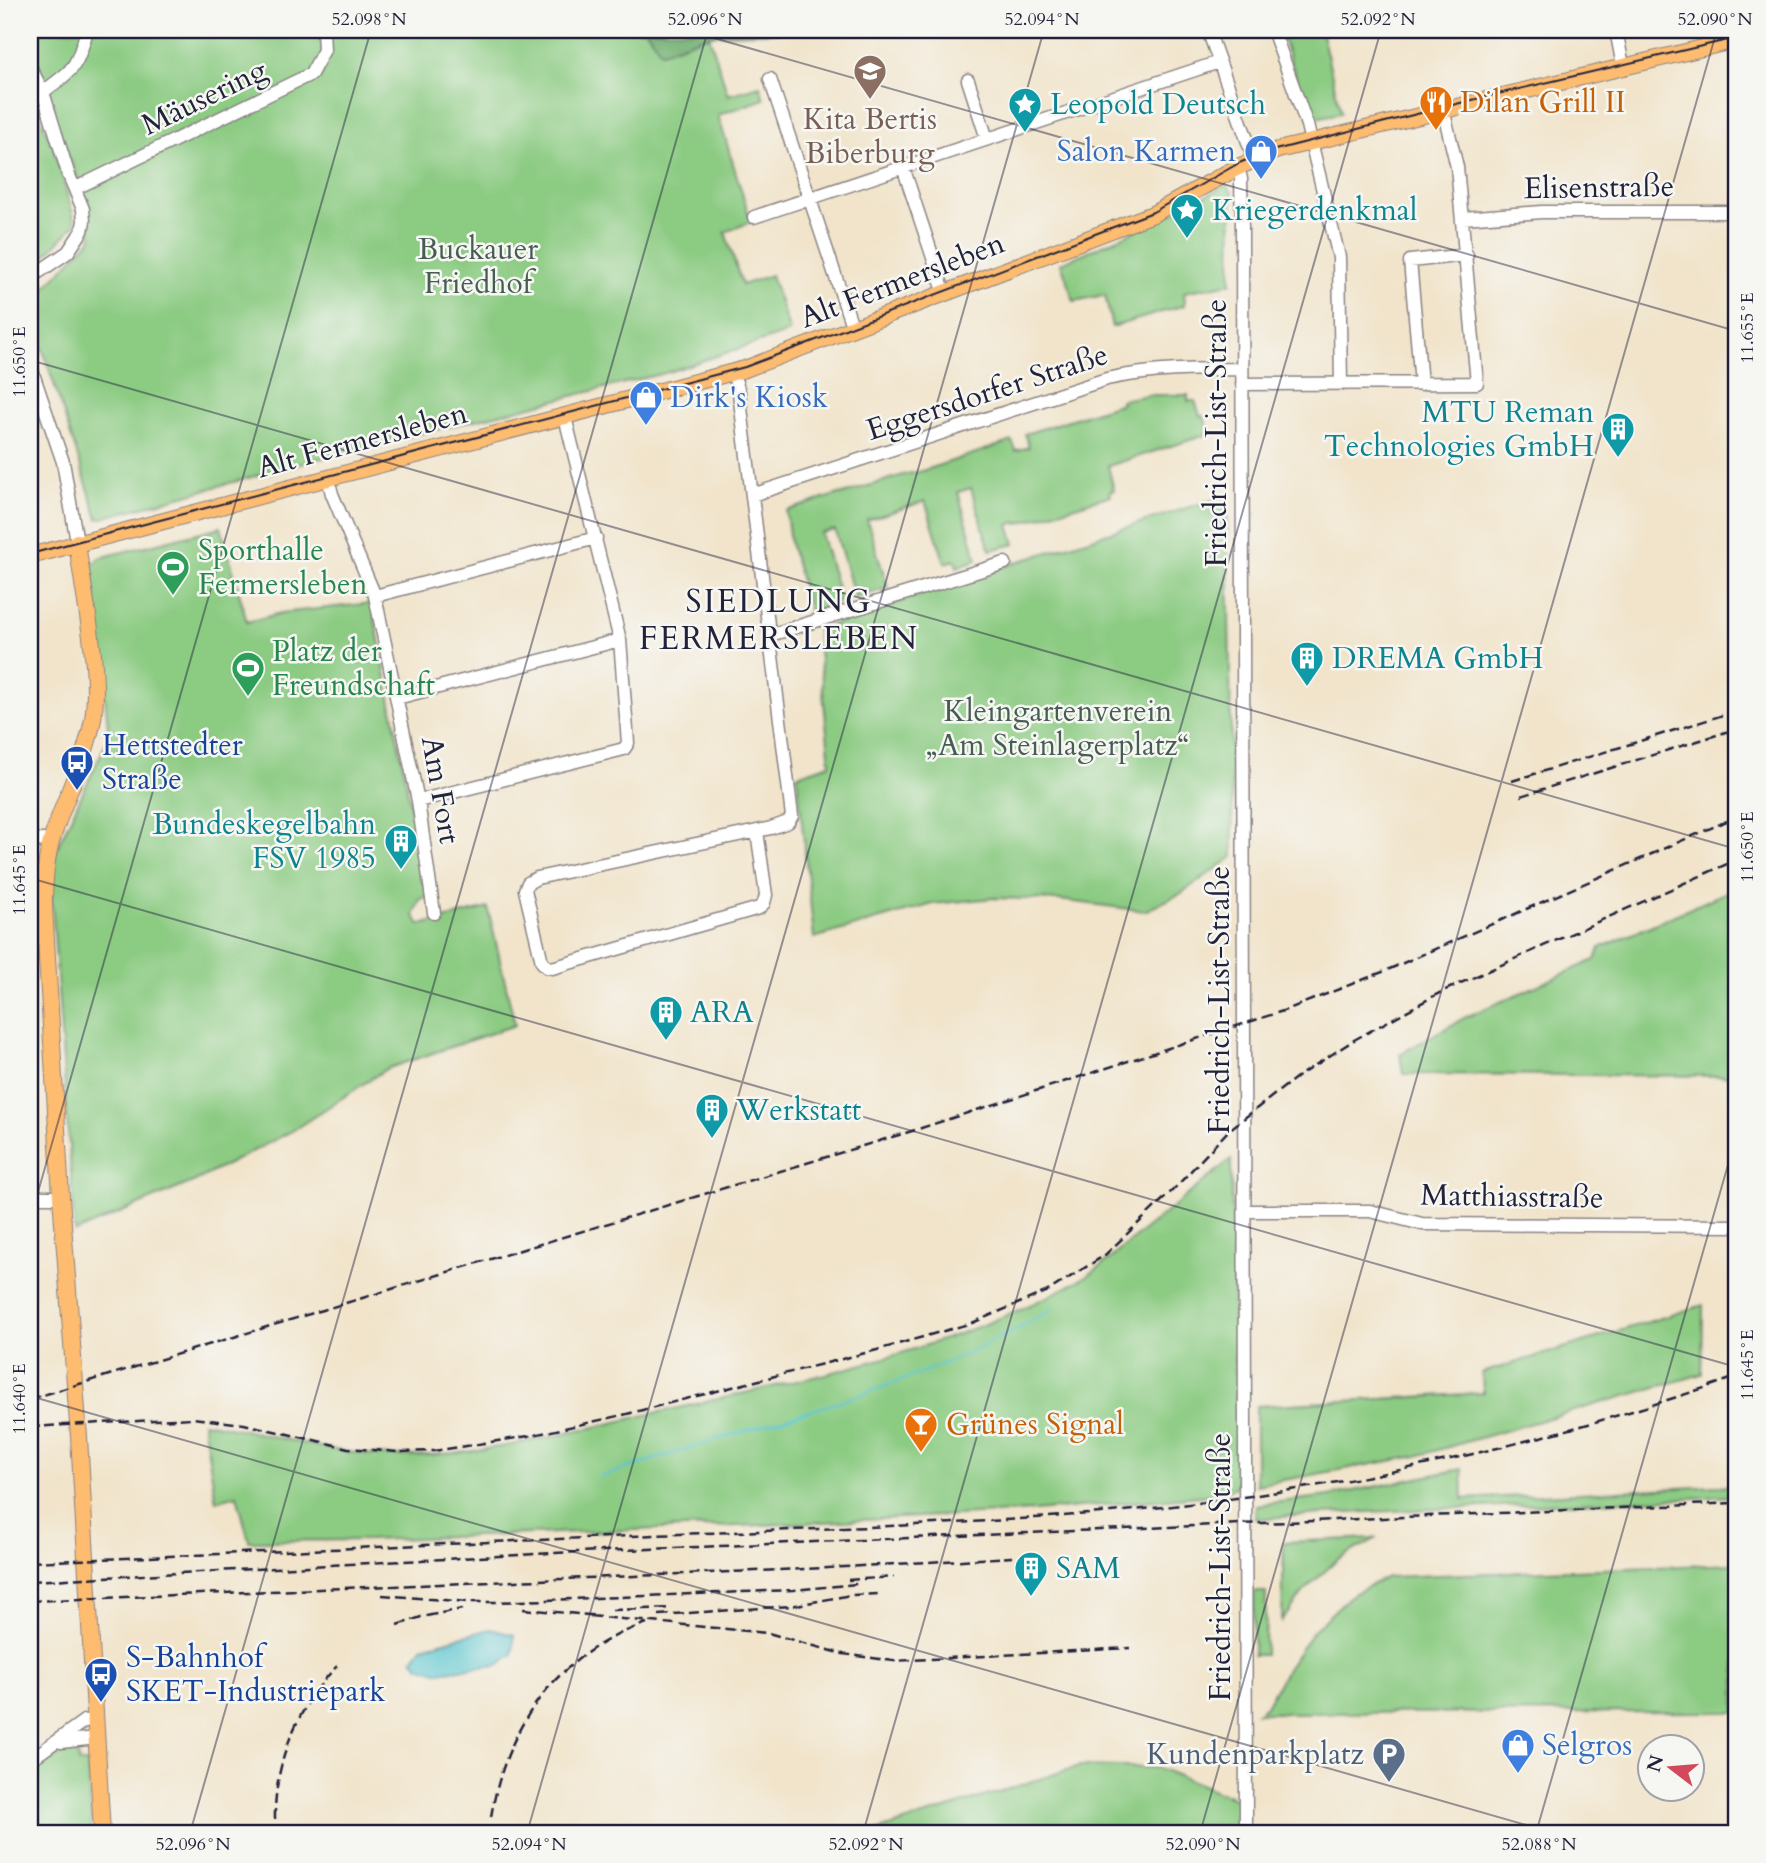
<svg xmlns="http://www.w3.org/2000/svg" width="1766" height="1863" font-family="Cardo,serif">
<style>
.green{fill:#8bcb82;stroke:#56765e;stroke-width:2}
.forest{fill:#70af70;stroke:#496856;stroke-width:2}
.water{fill:#58c5cd;stroke:#3d7484;stroke-width:2}
.lines{fill:none;stroke-linecap:round;stroke-linejoin:round}
.stream{stroke:#58c5cd;stroke-width:2.5}
.minor-casing{stroke:#8a8383;stroke-width:15}
.major-casing{stroke:#8a8383;stroke-width:18}
.minor{stroke:#fff;stroke-width:12}
.major{stroke:#fdbc70;stroke-width:16}
.tram{stroke:#22223b;stroke-width:2}
.rail{stroke:#22223b;stroke-width:2.5;stroke-dasharray:10 5;stroke-linecap:butt}
.ticks{fill:none;stroke:#22223b;stroke-width:2;stroke-opacity:0.45}
.labels{text-anchor:middle;stroke-width:5;stroke-linejoin:round;paint-order:stroke}
.street-label{font-size:30px;fill:#22223b;stroke:#f6f6f2}
.food-label{font-size:30px;fill:#c56008;stroke:#f6f6f2;text-anchor:start}
.culture-label{font-size:30px;fill:#0d838f;stroke:#f6f6f2;text-anchor:start}
.education-label{font-size:30px;fill:#785e54;stroke:#f6f6f2}
.shop-label{font-size:30px;fill:#366cbe;stroke:#f6f6f2;text-anchor:start}
.park-label{font-size:30px;fill:#475d54;stroke:#f6f6f2}
.leisure-label{font-size:30px;fill:#27864d;stroke:#f6f6f2;text-anchor:start}
.transit-label{font-size:30px;fill:#164399;stroke:#f6f6f2;text-anchor:start}
.service-label{font-size:30px;fill:#4e5e75;stroke:#f6f6f2;text-anchor:end}
.neighbourhood-label{font-size:32px;letter-spacing:2px;fill:#22223b;stroke:#f6f6f2}
.neatline{fill:none;stroke:#22223b;stroke-width:2.5}
.ticks-label{font-size:18px;text-anchor:middle;fill:#22223b}
</style>
<rect width="100%" height="100%" fill="#f6f6f2"/>
<filter id="ink" filterUnits="userSpaceOnUse"><feTurbulence type="fractalNoise" baseFrequency=".0143" numOctaves="2"/><feDisplacementMap in="SourceGraphic" scale="14" xChannelSelector="R" yChannelSelector="G"/><feConvolveMatrix kernelMatrix="1 2 1 2 8 2 1 2 1" color-interpolation-filters="sRGB"/></filter>
<filter id="wash" filterUnits="userSpaceOnUse"><feTurbulence type="fractalNoise" baseFrequency=".00686" numOctaves="4" result="noise"/><feDisplacementMap in="SourceGraphic" scale="28" xChannelSelector="R" yChannelSelector="G"/><feGaussianBlur stdDeviation="1.57" result="paint"/><feColorMatrix in="noise" values="0 0 0 0 0 0 0 0 0 0 0 0 0 0 0 0 0 1.4 0 .05"/><feComposite in="paint" operator="in"/></filter>
<g filter="url(#wash)">
<rect width="100%" height="100%" fill="#f1e4cb"/>
<path class="green" d="M 30,30 L 646,30 L 662,52 L 709,35 L 728,95 L 760,86 L 764,99 L 718,115 L 751,222 L 725,232 L 742,285 L 771,275 L 790,332 L 665,373 L 329,456 L 98,519 L 30,310 L 30,304 L 92,238 L 81,187 L 30,58 Z
M 1280,30 L 1321,30 L 1341,113 L 1310,119 Z
M 30,94 L 53,147 L 76,224 L 30,271 Z
M 1226,185 L 1232,192 L 1231,283 L 1184,292 L 1185,305 L 1112,327 L 1105,295 L 1074,301 L 1061,263 L 1151,224 Z
M 1148,395 L 1188,395 L 1188,401 L 1195,401 L 1200,416 L 1204,416 L 1209,434 L 1108,466 L 1114,490 L 1110,491 L 1111,495 L 1017,524 L 1016,522 L 1009,525 L 1015,544 L 990,550 L 971,488 L 958,492 L 977,560 L 957,567 L 955,560 L 945,563 L 925,501 L 867,520 L 888,588 L 855,598 L 835,530 L 821,533 L 841,602 L 810,612 L 790,543 L 786,511 L 839,494 L 840,495 L 906,474 L 919,472 L 1012,441 L 1016,451 L 1029,447 L 1025,434 L 1122,403 L 1121,400 Z
M 1227,495 L 1233,857 L 1180,894 L 1145,911 L 1059,900 L 994,898 L 933,904 L 814,938 L 797,775 L 830,764 L 817,630 L 1014,563 Z
M 221,527 L 247,622 L 281,613 L 372,603 L 428,898 L 420,899 L 414,915 L 420,925 L 488,908 L 515,1025 L 386,1069 L 292,1131 L 195,1181 L 75,1232 L 51,890 L 55,854 L 60,841 L 109,737 L 92,566 L 99,558 Z
M 1736,888 L 1736,1076 L 1403,1074 L 1400,1054 L 1466,1017 L 1595,960 L 1600,948 Z
M 1231,1159 L 1237,1487 L 1210,1495 L 1035,1511 L 764,1525 L 369,1540 L 249,1541 L 237,1495 L 216,1501 L 203,1422 C 270,1433 337,1457 405,1456 C 489,1455 573,1432 655,1413 C 802,1380 952,1352 1085,1277 C 1102,1267 1118,1252 1133,1239 C 1166,1213 1199,1186 1231,1159 Z
M 1703,1305 L 1702,1374 L 1417,1456 L 1256,1485 L 1256,1406 L 1483,1393 L 1482,1373 Z
M 1462,1469 L 1463,1499 L 1736,1485 L 1736,1496 L 1322,1514 L 1255,1519 L 1256,1505 L 1329,1496 Z
M 1377,1538 L 1338,1559 L 1306,1589 L 1282,1621 L 1284,1542 Z
M 1736,1564 L 1736,1712 L 1257,1713 L 1266,1706 L 1283,1675 L 1313,1631 L 1351,1595 L 1387,1577 Z
M 1254,1592 L 1266,1592 L 1265,1655 L 1253,1655 Z
M 65,1751 L 77,1753 L 79,1763 L 87,1763 L 92,1833 L 30,1833 L 30,1774 Z
M 1080,1766 L 1159,1768 L 1239,1800 L 1239,1833 L 870,1833 Z"/>
<path class="forest" d="M 646,30 L 822,30 L 709,35 L 661,52 Z"/>
<path class="water" d="M 490,1629 L 514,1635 L 513,1654 L 498,1665 L 436,1672 L 419,1666 L 413,1659 L 422,1647 Z"/>
<g class="lines">
<path class="stream" d="M 600,1477 C 649,1461 697,1445 747,1430 C 852,1399 957,1367 1052,1309"/>
</g>
</g>
<g filter="url(#ink)">
<g class="lines">
<defs>
<path id="minor" d="M 1208,30 L 1254,159
M 1273,30 L 1307,125 L 1339,257 L 1341,384
M 1616,30 L 1623,66
M 30,67 L 43,92 L 68,173 L 83,209 L 84,221 L 82,231 L 68,252 L 30,278
M 770,79 L 853,329
M 968,80 L 987,139
M 43,92 C 75,68 76,69 87,30
M 903,167 L 945,294
M 1238,167 L 1241,179 L 1242,230 L 1246,1833
M 76,188 L 311,74 L 324,50 L 323,30
M 754,217 L 1219,62
M 1463,218 L 1542,212 L 1736,212
M 30,365 L 63,462 L 77,542
M 733,373 L 739,392 L 792,816 L 788,822 L 771,828 L 537,878 L 528,883 L 525,890 L 542,962 L 547,967 L 552,968 L 759,908 L 764,903 L 766,895 L 757,831
M 1242,384 L 1477,383 L 1457,167 L 1443,109
M 1421,384 L 1410,261 L 1467,255
M 328,478 L 332,494 L 375,596 L 418,801 L 434,913
M 752,495 L 1107,379 C 1152,369 1197,369 1242,369
M 375,596 L 596,538
M 770,635 L 1005,563
M 397,698 L 620,640
M 418,801 L 624,749 L 628,743 L 620,640 L 565,417
M 30,842 L 43,840 L 51,842
M 30,1193 L 42,1197 L 61,1197
M 1246,1211 L 1370,1211 L 1422,1224 L 1736,1226
M 61,1742 L 96,1738
M 30,1760 L 84,1721 L 94,1720"/>
<path id="major" d="M 77,542 C 83,593 101,670 93,719 C 85,762 63,800 51,842 C 45,863 44,884 44,906 L 61,1197 L 79,1437 L 102,1833
M 30,556 L 745,369 L 1153,214 L 1238,167 L 1278,150 L 1736,40"/>
</defs>
<use href="#minor" class="minor-casing"/>
<use href="#major" class="major-casing"/>
<use href="#minor" class="minor"/>
<use href="#major" class="major"/>
<path class="tram" d="M 30,554 L 745,367 L 1153,212 L 1239,163 L 1267,152 L 1472,100 L 1736,38"/>
<path class="rail" d="M 1512,781 L 1736,711
M 1521,796 L 1736,729
M 30,1399 L 912,1131 L 1286,1010 L 1385,971 L 1736,817
M 30,1427 L 192,1418 L 244,1424 L 348,1448 L 398,1452 L 434,1451 L 529,1436 L 623,1415 L 877,1350 L 972,1323 L 1048,1291 L 1105,1255 L 1172,1191 L 1229,1130 L 1297,1077 L 1354,1040 L 1443,991 L 1736,860
M 30,1562 C 246,1553 462,1543 679,1534 C 840,1528 1002,1524 1163,1507 C 1358,1486 1551,1442 1736,1377
M 848,1580 L 894,1577
M 30,1581 L 555,1553 L 1736,1503
M 382,1595 L 468,1602 L 497,1602 L 793,1590 L 857,1584
M 30,1601 L 828,1568 L 1012,1557
M 523,1609 L 600,1616
M 612,1610 L 672,1608
M 659,1615 L 791,1606 L 851,1595 L 879,1594
M 590,1616 L 768,1633 L 843,1654 L 894,1661 L 1130,1648
M 398,1625 L 421,1617 L 462,1609
M 491,1817 C 506,1725 557,1653 647,1623
M 275,1819 C 274,1762 298,1706 337,1666"/>
</g>
</g>
<path class="ticks" d="M 686,30 L 1736,331M 30,47 L 35,30M 30,360 L 1736,849M 30,878 L 1736,1367M 30,1220 L 371,30M 30,1396 L 1554,1833M 190,1833 L 708,30M 527,1833 L 1044,30M 863,1833 L 1381,30M 1200,1833 L 1717,30M 1536,1833 L 1736,1137"/>
<defs>
<symbol id="school-pin" viewBox="-11 -11 22 30"><path d="M0 17L-7.5 6A9.5 9.5 0 1 1 7.5 6Z" fill="#8d6e63" stroke="#f6f6f2"/><path d="M0-5L7-2L0 1L-7-2ZM-4 1L0 2.5L4 1V4Q0 6-4 4Z" fill="#fff"/></symbol>
<symbol id="restaurant-pin" viewBox="-11 -11 22 30"><path d="M0 17L-7.5 6A9.5 9.5 0 1 1 7.5 6Z" fill="#e8710a" stroke="#f6f6f2"/><path d="M-5-6h1v4h1v-4h1v4h1v-4h1v5L-1.5 .5V6h-2V.5L-5-1ZM5-6V6H3V1.5H1.5Q1.5-4 5-6Z" fill="#fff"/></symbol>
<symbol id="sight-pin" viewBox="-11 -11 22 30"><path d="M0 17L-7.5 6A9.5 9.5 0 1 1 7.5 6Z" fill="#0f9aa8" stroke="#f6f6f2"/><path d="M0-6L1.8-2.2L6-1.7L2.9 1.2L3.7 5.4L0 3.3L-3.7 5.4L-2.9 1.2L-6-1.7L-1.8-2.2Z" fill="#fff"/></symbol>
<symbol id="shop-pin" viewBox="-11 -11 22 30"><path d="M0 17L-7.5 6A9.5 9.5 0 1 1 7.5 6Z" fill="#3f7fe0" stroke="#f6f6f2"/><path d="M-5-2.5h2.3a2.7 3.5 0 0 1 5.4 0H5L5.5 6h-11ZM-1.5-2.5h3a1.5 2.3 0 0 0-3 0Z" fill="#fff"/></symbol>
<symbol id="building-pin" viewBox="-11 -11 22 30"><path d="M0 17L-7.5 6A9.5 9.5 0 1 1 7.5 6Z" fill="#0f9aa8" stroke="#f6f6f2"/><path d="M-4-6H4V6H1V3H-1V6H-4ZM-2.5-4.3h1.7v1.8h-1.7ZM.8-4.3h1.7v1.8H.8ZM-2.5-1h1.7V.8h-1.7ZM.8-1h1.7V.8H.8Z" fill="#fff"/></symbol>
<symbol id="stadium-pin" viewBox="-11 -11 22 30"><path d="M0 17L-7.5 6A9.5 9.5 0 1 1 7.5 6Z" fill="#2e9e5b" stroke="#f6f6f2"/><path d="M0-5a6.5 5 0 1 0 0 10a6.5 5 0 1 0 0-10ZM-3.5-1.8h7v3.6h-7Z" fill="#fff"/></symbol>
<symbol id="bus-pin" viewBox="-11 -11 22 30"><path d="M0 17L-7.5 6A9.5 9.5 0 1 1 7.5 6Z" fill="#1a4fb4" stroke="#f6f6f2"/><path d="M-5-6H5V4H4V6H2V4H-2V6H-4V4H-5ZM-3.5-4V0h7V-4ZM-3.5 1.2v1.5H-2V1.2ZM2 1.2v1.5H3.5V1.2Z" fill="#fff"/></symbol>
<symbol id="bar-pin" viewBox="-11 -11 22 30"><path d="M0 17L-7.5 6A9.5 9.5 0 1 1 7.5 6Z" fill="#e8710a" stroke="#f6f6f2"/><path d="M-6-5H6L.8 .8V4.5H3.5V6h-7V4.5H-.8V.8Z" fill="#fff"/></symbol>
<symbol id="parking-pin" viewBox="-11 -11 22 30"><path d="M0 17L-7.5 6A9.5 9.5 0 1 1 7.5 6Z" fill="#5c6f8a" stroke="#f6f6f2"/><path d="M-3.5-5.5H1a3.5 3.5 0 0 1 0 7H-1V5.5H-3.5ZM-1-3.4V-.6H.8a1.4 1.4 0 0 0 0-2.8Z" fill="#fff"/></symbol>
</defs>
<g fill-rule="evenodd">
<use href="#school-pin" x="851" y="52" width="38" height="52"/>
<use href="#restaurant-pin" x="1417" y="83" width="38" height="52"/>
<use href="#sight-pin" x="1006" y="85" width="38" height="52"/>
<use href="#shop-pin" x="1242" y="132" width="38" height="52"/>
<use href="#sight-pin" x="1168" y="191" width="38" height="52"/>
<use href="#shop-pin" x="627" y="378" width="38" height="52"/>
<use href="#building-pin" x="1599" y="410" width="38" height="52"/>
<use href="#stadium-pin" x="154" y="548" width="38" height="52"/>
<use href="#building-pin" x="1288" y="639" width="38" height="52"/>
<use href="#stadium-pin" x="229" y="649" width="38" height="52"/>
<use href="#bus-pin" x="58" y="743" width="38" height="52"/>
<use href="#building-pin" x="382" y="822" width="38" height="52"/>
<use href="#building-pin" x="647" y="993" width="38" height="52"/>
<use href="#building-pin" x="693" y="1091" width="38" height="52"/>
<use href="#bar-pin" x="902" y="1405" width="38" height="52"/>
<use href="#building-pin" x="1012" y="1549" width="38" height="52"/>
<use href="#bus-pin" x="82" y="1655" width="38" height="52"/>
<use href="#shop-pin" x="1499" y="1726" width="38" height="52"/>
<use href="#parking-pin" x="1370" y="1735" width="38" height="52"/>
</g>
<g class="labels">
<g class="street-label">
<text transform="translate(204 97) rotate(-26)" y="10">Mäusering</text>
<text transform="translate(1599 187) rotate(-1)" y="10">Elisenstraße</text>
<text transform="translate(902 280) rotate(-21)" y="10">Alt Fermersleben</text>
<text transform="translate(987 392) rotate(-18)" y="10">Eggersdorfer Straße</text>
<text transform="translate(1216 433) rotate(-90)" y="10">Friedrich-List-Straße</text>
<text transform="translate(362 440) rotate(-15)" y="10">Alt Fermersleben</text>
<text transform="translate(441 790) rotate(80)" y="10">Am Fort</text>
<text transform="translate(1219 1000) rotate(-90)" y="10">Friedrich-List-Straße</text>
<text transform="translate(1512 1196) rotate(1)" y="10">Matthiasstraße</text>
<text transform="translate(1220 1567) rotate(-90)" y="10">Friedrich-List-Straße</text>
</g>
<g class="food-label">
<text x="1460" y="112">Dilan Grill II</text>
<text x="946" y="1434">Grünes Signal</text>
</g>
<g class="culture-label">
<text x="1050" y="114">Leopold Deutsch</text>
<text x="1212" y="220">Kriegerdenkmal</text>
<text x="1594" y="422" text-anchor="end">MTU Reman<tspan x="1594" dy="34">Technologies GmbH</tspan></text>
<text x="1332" y="668">DREMA GmbH</text>
<text x="376" y="834" text-anchor="end">Bundeskegelbahn<tspan x="376" dy="34">FSV 1985</tspan></text>
<text x="690" y="1022">ARA</text>
<text x="736" y="1120">Werkstatt</text>
<text x="1056" y="1578">SAM</text>
</g>
<g class="education-label">
<text x="870" y="129">Kita Bertis<tspan x="870" dy="34">Biberburg</tspan></text>
</g>
<g class="shop-label">
<text x="1236" y="161" text-anchor="end">Salon Karmen</text>
<text x="670" y="407">Dirk's Kiosk</text>
<text x="1542" y="1755">Selgros</text>
</g>
<g class="park-label">
<text x="478" y="259">Buckauer<tspan x="478" dy="34">Friedhof</tspan></text>
<text x="1058" y="721">Kleingartenverein<tspan x="1058" dy="34">„Am Steinlagerplatz“</tspan></text>
</g>
<g class="leisure-label">
<text x="198" y="560">Sporthalle<tspan x="198" dy="34">Fermersleben</tspan></text>
<text x="272" y="661">Platz der<tspan x="272" dy="34">Freundschaft</tspan></text>
</g>
<g class="transit-label">
<text x="102" y="755">Hettstedter<tspan x="102" dy="34">Straße</tspan></text>
<text x="126" y="1667">S-Bahnhof<tspan x="126" dy="34">SKET-Industriepark</tspan></text>
</g>
<g class="service-label">
<text x="1364" y="1764">Kundenparkplatz</text>
</g>
<g class="neighbourhood-label">
<text x="779" y="612">SIEDLUNG<tspan x="779" dy="37">FERMERSLEBEN</tspan></text>
</g>
</g>
<rect width="1766" height="1863" fill="none" stroke="#f6f6f2" stroke-width="77"/>
<g transform="translate(1671 1768) rotate(286)"><circle r="33" fill="#f6f6f2" stroke="#a1a1a9" stroke-width="2"/>
<path d="M0-5L12 26L0 18L-12 26Z" fill="#d1495b"/>
<text y="-10" font-size="19" font-weight="bold" text-anchor="middle" fill="#22223b">N</text>
</g>
<rect x="38" y="38" width="1690" height="1787" class="neatline"/>
<g class="ticks-label">
<text x="369" y="25">52.098°N</text>
<text x="705" y="25">52.096°N</text>
<text x="1042" y="25">52.094°N</text>
<text x="1378" y="25">52.092°N</text>
<text x="1715" y="25">52.090°N</text>
<text transform="translate(1747 328) rotate(-90)" y="6">11.655°E</text>
<text transform="translate(19 362) rotate(-90)" y="6">11.650°E</text>
<text transform="translate(1747 847) rotate(-90)" y="6">11.650°E</text>
<text transform="translate(19 880) rotate(-90)" y="6">11.645°E</text>
<text transform="translate(1747 1365) rotate(-90)" y="6">11.645°E</text>
<text transform="translate(19 1399) rotate(-90)" y="6">11.640°E</text>
<text x="193" y="1850">52.096°N</text>
<text x="529" y="1850">52.094°N</text>
<text x="866" y="1850">52.092°N</text>
<text x="1203" y="1850">52.090°N</text>
<text x="1539" y="1850">52.088°N</text>
</g>
</svg>
